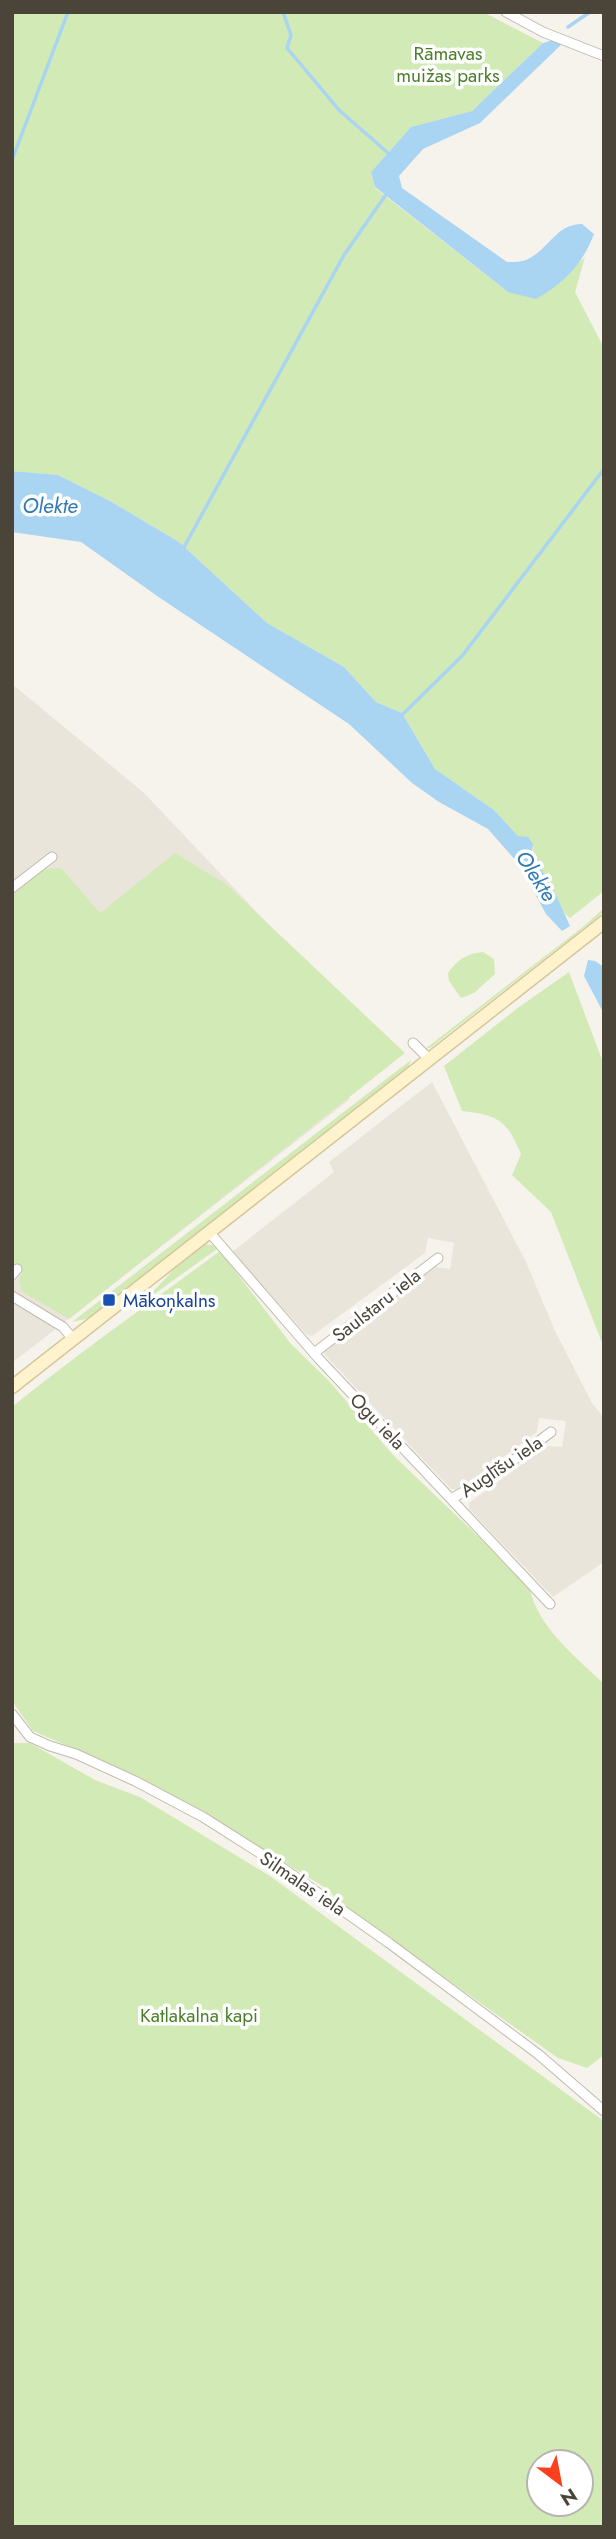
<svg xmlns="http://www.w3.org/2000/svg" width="616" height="2539" font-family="Jost,sans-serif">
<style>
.residential{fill:#eae5da}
.green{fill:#d2eab5;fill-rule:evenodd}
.water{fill:#a9d4f2}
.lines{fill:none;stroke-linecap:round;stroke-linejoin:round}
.stream{stroke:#a9d4f2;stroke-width:3.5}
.minor-casing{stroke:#c2bbae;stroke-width:11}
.secondary-casing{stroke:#d6c79b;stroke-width:15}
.minor{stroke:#fff;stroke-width:9}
.secondary{stroke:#fff3cd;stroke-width:12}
.transit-dot{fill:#1a4fb4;stroke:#fff;stroke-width:2.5}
.labels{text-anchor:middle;stroke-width:7;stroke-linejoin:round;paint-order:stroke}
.park-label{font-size:19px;fill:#4a7f2a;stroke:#fff}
.transit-label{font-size:19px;fill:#164399;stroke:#fff;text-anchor:start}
.street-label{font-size:19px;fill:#4b4439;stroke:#fff}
.water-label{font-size:21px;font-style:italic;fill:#2e7ab2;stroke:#fff}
</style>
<rect width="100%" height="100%" fill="#f6f3ec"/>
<path class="residential" d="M 12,684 L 143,792 L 366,1027 L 349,1100 L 12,1363 Z
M 432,1082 L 526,1262 L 555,1331 L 592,1403 L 604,1418 L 604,1562 L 553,1597 L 469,1509 L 469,1503 L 547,1446 L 562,1447 L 566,1421 L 539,1418 L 537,1432 L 459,1490 L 451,1489 L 324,1354 L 325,1349 L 435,1267 L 450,1269 L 454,1243 L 428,1238 L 425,1253 L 312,1336 L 306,1334 L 232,1252 L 334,1172 L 329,1162 Z"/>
<path class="green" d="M 12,12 L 483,12 L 543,43 L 472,111 L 411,127 L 371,172 L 375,188 L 508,292 L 573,268 L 585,257 L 575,292 L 604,348 L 604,891 L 570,918 L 565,914 L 538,865 L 539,860 L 532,852 L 534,848 L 518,836 L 494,810 L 435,769 L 402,713 L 376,702 L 344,667 L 267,623 L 179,542 L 110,501 L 58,475 L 12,471 Z
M 175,853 L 226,884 L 405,1053 L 69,1319 L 21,1291 L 19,1279 L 22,1273 L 12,1265 L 12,893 L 44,869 L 61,868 L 100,913 Z
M 604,908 L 604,912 L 430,1048 L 425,1049 L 584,926 Z
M 483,952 L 494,959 L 495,974 L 474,993 L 461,998 L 449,981 L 448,973 C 457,960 467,953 483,952 Z
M 569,972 L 604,1065 L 604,1348 L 551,1212 L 512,1175 L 521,1154 C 507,1121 499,1115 462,1111 L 444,1066 L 519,1007 Z
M 411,1060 L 408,1068 L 90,1318 L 72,1322 Z
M 205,1244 L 213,1245 L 217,1249 L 153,1295 L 151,1293 C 169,1277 183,1255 205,1244 Z
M 220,1251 L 291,1344 L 329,1381 L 394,1456 L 529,1585 C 536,1626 575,1656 604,1684 L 604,2055 L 587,2068 L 558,2058 L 337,1901 L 329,1890 L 264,1850 L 128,1772 L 33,1731 L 12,1701 L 12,1407 C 80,1352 150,1303 220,1251 Z
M 12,1743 L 30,1743 L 95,1780 L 140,1797 L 270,1876 L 601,2119 L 604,2123 L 604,2527 L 12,2527 ZM 539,2462 L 581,2462 L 581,2504 L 539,2504 Z"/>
<path class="water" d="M 556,39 L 563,43 L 480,123 L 423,149 L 399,176 L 402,188 L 507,262 C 515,262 524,262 530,258 C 550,247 557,224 582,224 L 594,234 C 582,265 565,282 536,299 L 508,292 L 375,187 L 371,172 L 411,127 L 472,111 L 543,43 Z
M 12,471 L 58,475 L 110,501 L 179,542 L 267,623 L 344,667 L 376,702 L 402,713 L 435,769 L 494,810 L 518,836 L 528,837 L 533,844 L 532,852 L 539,860 L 538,865 L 552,886 L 570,926 L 562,931 L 546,914 L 518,863 L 488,829 L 439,802 L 412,783 L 349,724 L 160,598 L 81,542 L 12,532 Z
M 588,960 L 595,961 L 604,967 L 604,1014 L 584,976 Z"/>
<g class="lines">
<path class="stream" d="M 283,12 L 291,35 L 287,48 L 339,110 L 388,153
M 568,27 L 590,12
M 12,160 L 68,12
M 183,549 L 344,255 L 385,196
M 401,716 L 462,656 L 604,469"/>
<defs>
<path id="minor" d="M 506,12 L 543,32 L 604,56
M 12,888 L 52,857
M 413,1043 L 430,1060
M 210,1233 L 319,1359 L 550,1604
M 12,1275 L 17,1269
M 12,1296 L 63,1327 L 73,1339
M 314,1353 L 438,1258
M 451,1499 L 495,1474 L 551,1432
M 12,1714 L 30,1737 L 50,1746 L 76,1754 L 135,1781 L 203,1817 L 274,1862 L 389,1943 L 538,2054 L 604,2111"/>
<path id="secondary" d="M 12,1387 L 604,922"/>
</defs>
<use href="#minor" class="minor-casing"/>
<use href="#secondary" class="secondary-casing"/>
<use href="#minor" class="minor"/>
<use href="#secondary" class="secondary"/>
</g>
<rect class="transit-dot" x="102" y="1293" width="14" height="14" rx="3.5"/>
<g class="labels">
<g class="park-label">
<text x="448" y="60">Rāmavas<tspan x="448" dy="22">muižas parks</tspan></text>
<text x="199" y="2022">Katlakalna kapi</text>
</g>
<g class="transit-label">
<text x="123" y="1307">Mākoņkalns</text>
</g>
<g class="street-label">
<text transform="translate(376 1305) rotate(-38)" y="7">Saulstaru iela</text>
<text transform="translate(378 1421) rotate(46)" y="7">Ogu iela</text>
<text transform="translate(501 1466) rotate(-34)" y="7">Auglīšu iela</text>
<text transform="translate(303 1883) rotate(34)" y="7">Silmalas iela</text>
</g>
<g class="water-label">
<text x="50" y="513">Olekte</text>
<text transform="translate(536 876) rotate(57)" y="7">Olekte</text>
</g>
</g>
<rect width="616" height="2539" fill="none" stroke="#4b4439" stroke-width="28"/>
<g transform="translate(560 2483) rotate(148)"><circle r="33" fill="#ffffff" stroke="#b7b4b0" stroke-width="2"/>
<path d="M0-5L12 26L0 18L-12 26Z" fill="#fc3f1d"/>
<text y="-10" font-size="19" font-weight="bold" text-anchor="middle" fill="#4b4439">N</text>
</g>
</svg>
